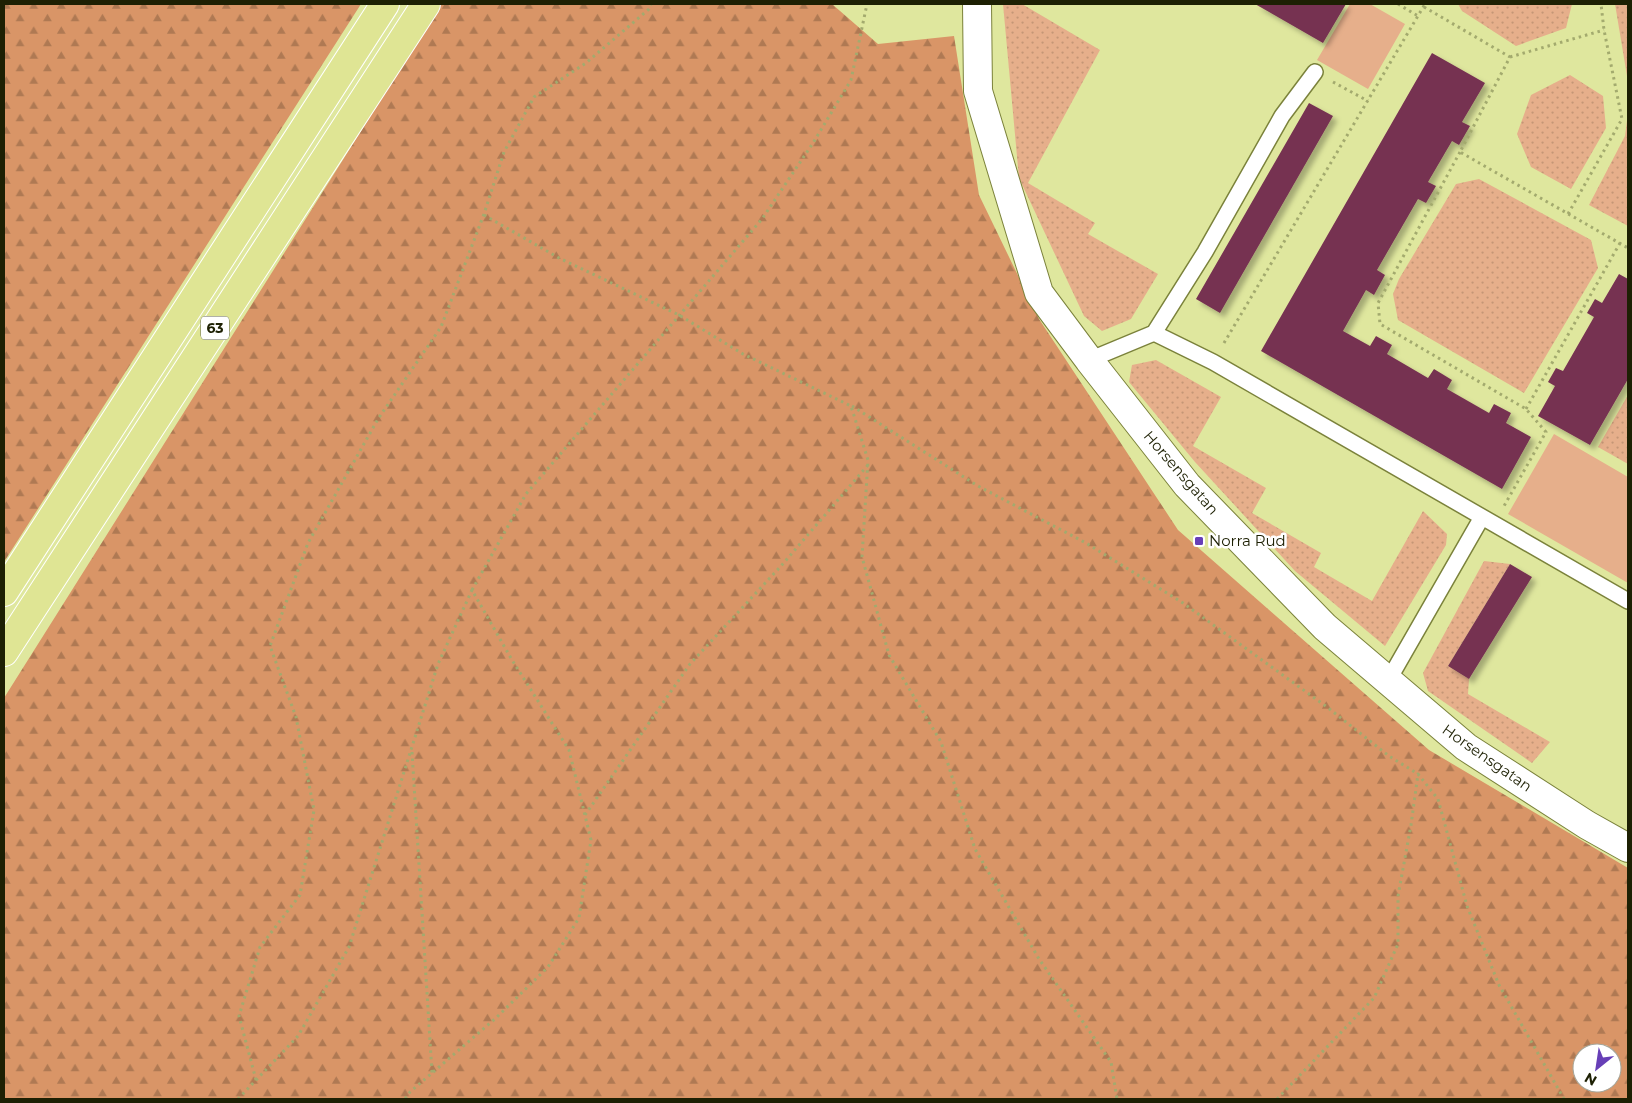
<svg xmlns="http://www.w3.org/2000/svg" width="1632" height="1103" font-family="Montserrat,sans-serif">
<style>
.grass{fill:url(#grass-dots)}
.forest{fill:url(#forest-firs);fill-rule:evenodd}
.pitch{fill:#e6af8b}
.building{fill:#763251;filter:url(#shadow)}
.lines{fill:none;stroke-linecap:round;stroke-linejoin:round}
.service-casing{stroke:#7b823b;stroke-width:18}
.minor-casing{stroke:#7b823b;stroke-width:30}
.primary-casing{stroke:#fff;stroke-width:30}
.path{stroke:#a3aa6e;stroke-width:3;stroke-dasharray:2.5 4;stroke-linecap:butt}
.service{stroke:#fff;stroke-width:15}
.minor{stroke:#fff;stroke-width:28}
.primary{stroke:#dfe594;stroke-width:28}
.poi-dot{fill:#673fb7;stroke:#fff;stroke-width:2}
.labels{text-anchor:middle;stroke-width:5;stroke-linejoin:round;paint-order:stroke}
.shield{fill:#fff;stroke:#61634f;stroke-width:1}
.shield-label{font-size:14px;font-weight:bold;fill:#1d2003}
.street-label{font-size:15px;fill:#1d2003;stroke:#fff}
.poi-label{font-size:15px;fill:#1d2003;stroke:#fff;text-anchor:start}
</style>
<defs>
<pattern id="grass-dots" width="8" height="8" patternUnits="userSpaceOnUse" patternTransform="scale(1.25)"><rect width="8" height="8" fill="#e6af8b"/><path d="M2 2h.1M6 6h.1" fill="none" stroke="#c59676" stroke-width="1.8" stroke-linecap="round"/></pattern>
<pattern id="forest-firs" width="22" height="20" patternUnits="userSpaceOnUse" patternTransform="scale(1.25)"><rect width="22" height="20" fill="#d99567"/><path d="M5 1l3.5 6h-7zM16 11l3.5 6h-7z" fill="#af7953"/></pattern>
<filter id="shadow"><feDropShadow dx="4.5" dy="4.5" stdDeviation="2.5" flood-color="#0004"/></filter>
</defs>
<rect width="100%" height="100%" fill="#dfe79e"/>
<path class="grass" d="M 1003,4 L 1022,4 L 1100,50 L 1028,183 L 1095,223 L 1088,234 L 1158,274 L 1131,319 L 1102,331 L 1084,316 L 1019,178 Z
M 1458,4 L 1572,4 L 1566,28 L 1516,46 L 1462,11 Z
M 1615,4 L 1628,4 L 1628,82 Z
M 1570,75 L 1603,96 L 1606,128 L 1571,189 L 1531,167 L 1517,134 L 1531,95 Z
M 1628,113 L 1628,226 L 1589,205 L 1625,136 Z
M 1479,179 L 1591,240 L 1598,268 L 1524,393 L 1398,320 L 1393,294 L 1399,279 L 1456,184 Z
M 1156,360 L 1221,397 L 1193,446 L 1266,488 L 1252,513 L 1321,553 L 1314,567 L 1372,601 L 1423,511 L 1447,534 L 1446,545 L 1385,646 L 1295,571 L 1195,462 L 1129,382 L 1132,365 Z
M 1628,395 L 1628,464 L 1598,447 Z
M 1484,561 L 1510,564 L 1448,666 L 1469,679 L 1468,694 L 1550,742 L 1532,763 L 1428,691 L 1423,673 Z"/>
<path class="forest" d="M 4,4 L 361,4 L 4,562 Z
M 441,4 L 832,4 L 878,44 L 954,36 L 979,195 L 1039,319 L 1178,530 L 1429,750 L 1628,868 L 1628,1099 L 4,1099 L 4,698 ZM 1582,1053 L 1612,1053 L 1612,1083 L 1582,1083 Z"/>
<path class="pitch" d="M 1350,4 L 1370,4 L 1405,24 L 1368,89 L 1317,60 Z
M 1554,434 L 1628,477 L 1628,583 L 1508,514 Z"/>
<path class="building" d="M 1255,4 L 1346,4 L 1323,43 Z
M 1432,53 L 1485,83 L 1462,122 L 1470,126 L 1459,145 L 1452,141 L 1428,182 L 1436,186 L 1426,203 L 1418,199 L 1377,270 L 1385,275 L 1374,295 L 1366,290 L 1343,331 L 1370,346 L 1376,336 L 1392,345 L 1387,354 L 1428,378 L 1434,369 L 1452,380 L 1447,389 L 1489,413 L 1494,404 L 1511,413 L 1506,423 L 1531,437 L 1502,489 L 1261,351 Z
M 1309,103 L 1333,116 L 1220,313 L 1196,299 Z
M 1619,274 L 1628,279 L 1628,379 L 1590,445 L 1538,416 L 1555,386 L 1548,382 L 1556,368 L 1563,371 L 1594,317 L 1587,313 L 1595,299 L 1602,303 Z
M 1510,564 L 1532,577 L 1469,679 L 1448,666 Z"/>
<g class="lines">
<defs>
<path id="service" d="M 1154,333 L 1205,252 L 1282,116 L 1315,72
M 1089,360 L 1154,333 L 1213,362 L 1628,601
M 1388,681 L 1482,517"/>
<path id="minor" d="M 977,4 L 978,91 L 1039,293 L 1089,360 L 1187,485 L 1325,627 L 1466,747 L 1587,825 L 1628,848"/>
<path id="primary" d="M 4,592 L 385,4
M 4,652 L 426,4"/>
</defs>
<use href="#service" class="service-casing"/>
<use href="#minor" class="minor-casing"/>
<use href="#primary" class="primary-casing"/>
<path class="path" d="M 1398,4 L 1418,16
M 1424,7 L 1510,57 L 1460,152 L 1628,248
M 1510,57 L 1604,30
M 1333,82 L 1368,101
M 1460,152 L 1378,303 L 1380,324 L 1526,409 L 1546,432 L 1504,506
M 1568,214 L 1622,119 L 1604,30 L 1601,4
M 484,215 L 559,258 L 679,315 L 743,354 L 851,406 L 868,460 L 862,557 L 889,655 L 941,742 L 975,849 L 1039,959 L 1111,1062 L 1117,1099
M 1224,343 L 1425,4
M 852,406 L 978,486 L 1086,543 L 1183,603 L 1327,707 L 1389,756 L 1418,774
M 1526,409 L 1620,243
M 472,590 L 526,494 L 762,219 L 813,143 L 851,80 L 867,4
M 412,752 L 432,1073
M 585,815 L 690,664 L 781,566 L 868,465
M 256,1080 L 239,1016 L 260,947 L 300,895 L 314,810 L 296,717 L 270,646 L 308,543 L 378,419 L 441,327 L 484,214 L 504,152 L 534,97 L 586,63 L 649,9 L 651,4
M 238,1099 L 298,1036 L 349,947 L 438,664 L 472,590 L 512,660 L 569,750 L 591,840 L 579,918 L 548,967 L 496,1018 L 410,1092 L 405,1099
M 1277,1099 L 1374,998 L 1398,944 L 1398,896 L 1411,825 L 1418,774 L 1438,799 L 1467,906 L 1499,985 L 1564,1099"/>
<use href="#service" class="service"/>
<use href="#minor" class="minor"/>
<use href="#primary" class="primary"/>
</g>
<rect class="poi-dot" x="1194" y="536" width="10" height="10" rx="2.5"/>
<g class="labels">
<rect class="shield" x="201" y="316.5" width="28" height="23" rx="4"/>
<g class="shield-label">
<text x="215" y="333">63</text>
</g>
<g class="street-label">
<text transform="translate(1181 473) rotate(49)" y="5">Horsensgatan</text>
<text transform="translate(1487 758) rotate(35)" y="5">Horsensgatan</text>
</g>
<g class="poi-label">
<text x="1209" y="546">Norra Rud</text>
</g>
</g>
<rect width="1632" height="1103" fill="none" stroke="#1d2003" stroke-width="10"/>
<g transform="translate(1597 1068) rotate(210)"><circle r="24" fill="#ffffff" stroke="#a5a69a"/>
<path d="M0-4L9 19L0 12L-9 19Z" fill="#673fb7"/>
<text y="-8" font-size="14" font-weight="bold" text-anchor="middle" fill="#1d2003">N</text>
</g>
</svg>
